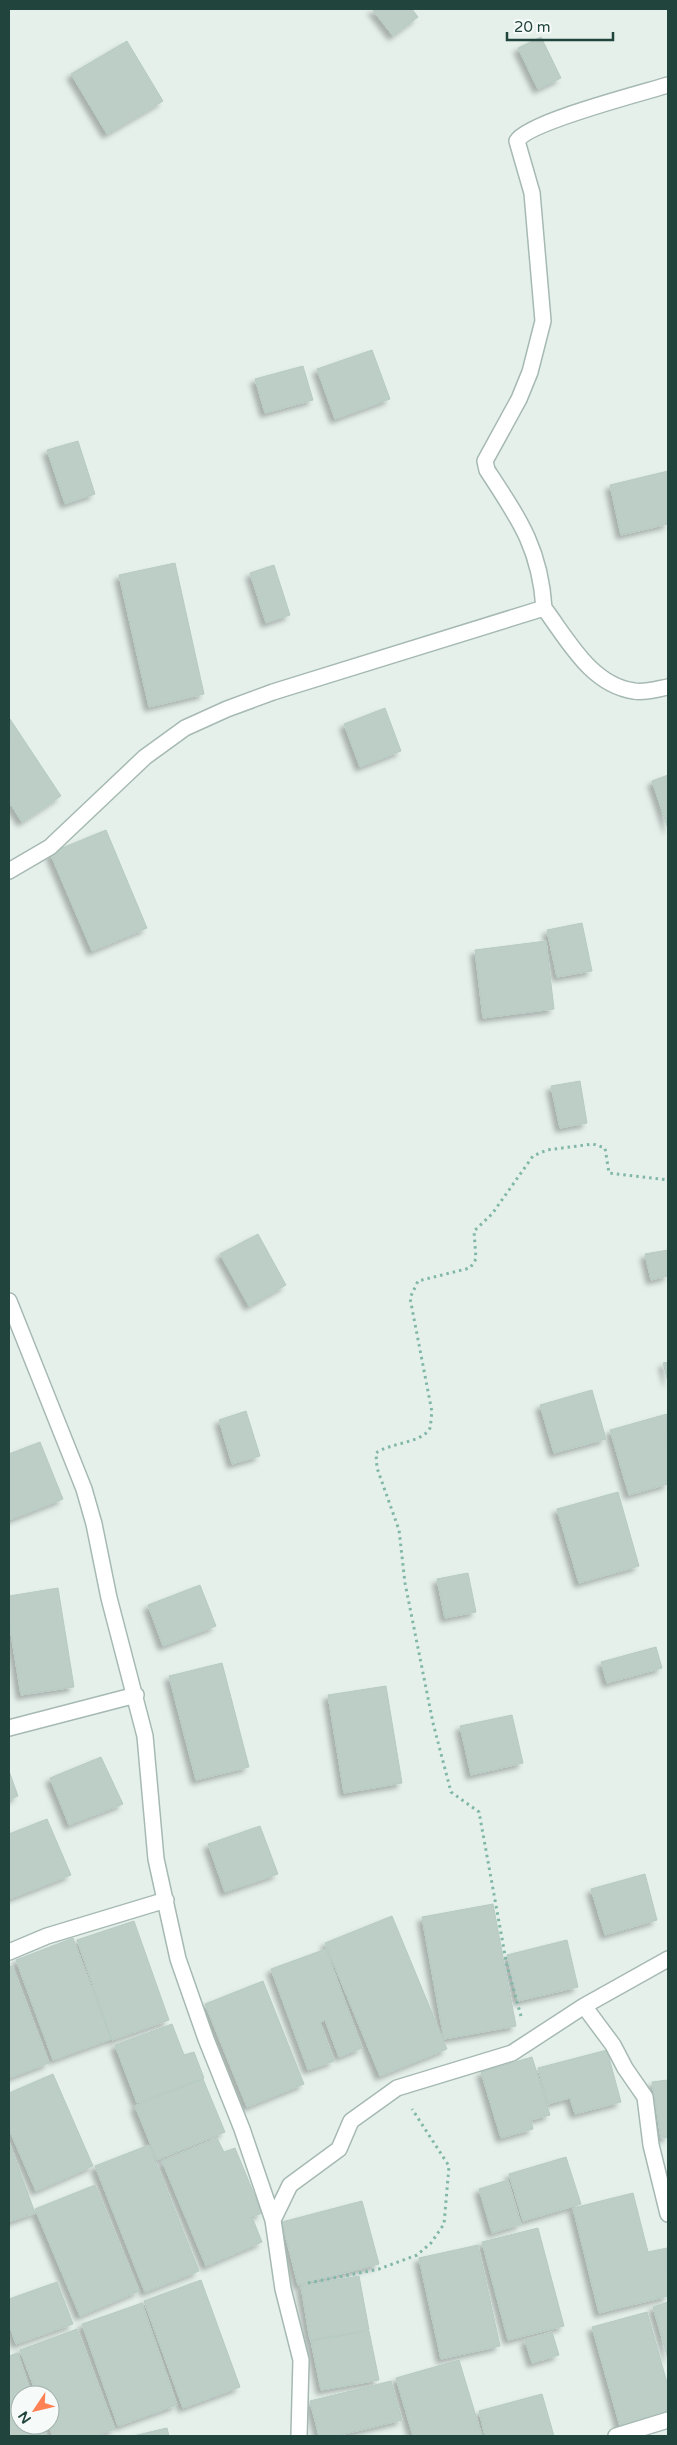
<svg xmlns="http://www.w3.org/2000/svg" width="677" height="2445" font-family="'Varela Round',sans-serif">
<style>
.building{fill:#bdcec7;stroke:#b6cbc3;filter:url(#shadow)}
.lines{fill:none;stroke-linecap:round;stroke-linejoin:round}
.minor-casing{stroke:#a6b9b3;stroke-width:18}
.path{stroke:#81b7a8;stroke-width:3;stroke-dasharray:2.5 4;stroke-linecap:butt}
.minor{stroke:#fff;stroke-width:15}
</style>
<defs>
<filter id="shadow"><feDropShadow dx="-4.5" dy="4.5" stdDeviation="2.5" flood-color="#0004"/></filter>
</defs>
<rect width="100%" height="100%" fill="#e5f0eb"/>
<path class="building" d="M 372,9 L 412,9 L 418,17 L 393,36 Z
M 541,37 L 561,78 L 538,89 L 518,48 Z
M 127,41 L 163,101 L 107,134 L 71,74 Z
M 372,350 L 390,399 L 335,419 L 317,369 Z
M 303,366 L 313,400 L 265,413 L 255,379 Z
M 78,441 L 95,494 L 65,504 L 47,450 Z
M 668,471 L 668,524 L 621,535 L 610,485 Z
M 175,563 L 204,694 L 149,707 L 119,575 Z
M 274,565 L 290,615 L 266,623 L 250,573 Z
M 385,708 L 401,751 L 360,767 L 344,724 Z
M 10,719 L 61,796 L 22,822 L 9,802 Z
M 668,775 L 668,829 L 652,781 Z
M 106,830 L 147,928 L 92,951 L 50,853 Z
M 582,923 L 592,971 L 557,977 L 547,930 Z
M 546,941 L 554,1009 L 483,1018 L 475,950 Z
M 580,1081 L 587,1123 L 560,1128 L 551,1086 Z
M 258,1234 L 286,1285 L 249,1306 L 220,1254 Z
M 668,1250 L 668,1276 L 651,1280 L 645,1254 Z
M 668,1362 L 668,1382 L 663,1363 Z
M 592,1390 L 606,1439 L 554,1453 L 540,1405 Z
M 246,1411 L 260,1456 L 232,1464 L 219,1420 Z
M 667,1414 L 668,1484 L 629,1495 L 610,1430 Z
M 40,1442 L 63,1499 L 9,1520 L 9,1454 Z
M 618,1492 L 639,1566 L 579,1583 L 557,1509 Z
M 468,1573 L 476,1612 L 445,1618 L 437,1579 Z
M 200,1585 L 216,1626 L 163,1646 L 148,1605 Z
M 58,1588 L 74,1687 L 21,1695 L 9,1621 L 9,1596 Z
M 656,1647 L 662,1668 L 607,1683 L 601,1662 Z
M 222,1663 L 249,1767 L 196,1780 L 169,1676 Z
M 386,1686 L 402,1783 L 344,1793 L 328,1695 Z
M 512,1715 L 523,1763 L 471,1775 L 460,1726 Z
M 101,1757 L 123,1804 L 69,1825 L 50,1778 Z
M 9,1771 L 18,1796 L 9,1800 Z
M 47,1819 L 71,1875 L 9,1899 L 9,1834 Z
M 260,1826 L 278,1874 L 225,1892 L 208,1844 Z
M 645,1874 L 657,1920 L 605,1935 L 591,1889 Z
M 493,1904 L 516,2026 L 444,2039 L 422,1917 Z
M 392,1916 L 447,2049 L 380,2076 L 325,1943 Z
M 134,1921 L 169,2020 L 112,2040 L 77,1940 Z
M 73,1938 L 111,2039 L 53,2060 L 16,1960 Z
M 567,1940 L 578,1987 L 518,2001 L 507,1955 Z
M 326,1949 L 362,2048 L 339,2057 L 325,2020 L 320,2023 L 334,2061 L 308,2070 L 271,1969 Z
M 12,1966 L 49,2063 L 9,2078 L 9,1967 Z
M 263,1981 L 304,2084 L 247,2107 L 205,2004 Z
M 172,2024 L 184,2055 L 194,2052 L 204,2078 L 137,2103 L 115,2045 Z
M 607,2050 L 621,2102 L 575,2114 L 570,2098 L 548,2104 L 538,2068 Z
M 532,2057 L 550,2115 L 531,2120 L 533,2129 L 501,2138 L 481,2072 Z
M 53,2074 L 93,2166 L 36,2191 L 9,2129 L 9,2093 Z
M 203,2079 L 225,2132 L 157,2160 L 135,2106 Z
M 668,2080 L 668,2137 L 661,2138 L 652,2082 Z
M 217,2138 L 224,2152 L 235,2148 L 262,2213 L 252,2217 L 262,2242 L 206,2266 L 162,2161 Z
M 9,2142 L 35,2213 L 9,2222 Z
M 149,2145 L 199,2271 L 145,2292 L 95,2166 Z
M 566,2157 L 581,2204 L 523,2221 L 509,2174 Z
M 508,2180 L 521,2224 L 492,2233 L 479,2189 Z
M 95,2185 L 139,2291 L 80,2316 L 35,2209 Z
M 633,2193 L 648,2252 L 667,2248 L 668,2296 L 599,2313 L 573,2208 Z
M 362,2201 L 379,2264 L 298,2285 L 282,2222 Z
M 538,2228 L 564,2326 L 508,2340 L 482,2242 Z
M 478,2245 L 500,2346 L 441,2359 L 419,2258 Z
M 359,2276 L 369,2330 L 310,2340 L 301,2286 Z
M 201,2280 L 240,2387 L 183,2408 L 144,2301 Z
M 57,2282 L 73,2324 L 16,2344 L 9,2324 L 9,2299 Z
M 668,2302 L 668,2359 L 653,2307 Z
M 142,2303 L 177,2405 L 118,2426 L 82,2324 Z
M 647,2312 L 668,2386 L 668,2417 L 621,2430 L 592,2327 Z
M 77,2329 L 115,2429 L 96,2436 L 53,2436 L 48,2425 L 50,2395 L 37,2395 L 20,2350 Z
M 369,2331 L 379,2380 L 321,2390 L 311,2341 Z
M 552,2332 L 559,2355 L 532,2363 L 525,2340 Z
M 18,2353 L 32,2395 L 20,2395 L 20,2425 L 43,2425 L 47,2436 L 9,2436 L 9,2356 Z
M 459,2360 L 482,2436 L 413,2436 L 396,2378 Z
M 391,2381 L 402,2420 L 336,2436 L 319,2436 L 310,2401 Z
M 542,2394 L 554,2436 L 485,2436 L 479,2411 Z
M 167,2428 L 169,2436 L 133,2436 Z"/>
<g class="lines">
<defs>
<path id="minor" d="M 544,608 C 540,548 519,519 487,470 L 485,461 L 519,399 L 530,372 L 543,321 L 532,193 L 517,141 C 528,122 642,93 668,85
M 9,871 L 50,847 L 145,757 L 185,728 L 227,709 L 273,692 L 544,608 C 568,640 591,685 634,691 C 645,693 657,689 668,687
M 9,1301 L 84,1489 L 94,1524 L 109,1598 L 145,1736 L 156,1859 L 178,1959 L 206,2039 L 242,2129 L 273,2220 L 283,2289 L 301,2360 L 299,2436
M 9,1728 L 136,1695
M 9,1952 L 47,1936 L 166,1900
M 584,2006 L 613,2045 L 625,2068 L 645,2097 L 651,2145 L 668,2214
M 273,2220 L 290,2185 L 339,2149 L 351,2121 L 397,2088 L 512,2053 L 584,2006 L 668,1959
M 616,2436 L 668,2420"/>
</defs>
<use href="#minor" class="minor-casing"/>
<path class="path" d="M 521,2016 L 507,1966 L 479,1812 L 451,1792 L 433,1723 L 405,1583 L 399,1530 L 377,1468 L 376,1453 C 389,1443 423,1443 430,1428 C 431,1423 431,1417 432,1412 L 410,1298 L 418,1281 L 470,1268 L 476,1259 L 474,1231 L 492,1214 L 533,1156 L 547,1150 L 593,1144 L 605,1148 L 609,1173 L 668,1180
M 308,2283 L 379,2269 L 417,2255 L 431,2243 L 444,2224 L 449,2166 L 412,2109"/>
<use href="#minor" class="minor"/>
</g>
<rect width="677" height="2445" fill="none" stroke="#21453c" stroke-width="20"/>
<g transform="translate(35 2410) rotate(235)"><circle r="24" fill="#f6fbf9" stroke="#a1b2ad"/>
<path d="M0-4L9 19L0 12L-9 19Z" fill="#ff8254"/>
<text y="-8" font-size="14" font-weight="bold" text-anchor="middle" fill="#21453c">N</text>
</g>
<path d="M507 32v8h106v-8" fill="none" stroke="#21453c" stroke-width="2.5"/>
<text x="514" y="32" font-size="15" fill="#21453c" stroke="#f6fbf9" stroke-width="4" paint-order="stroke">20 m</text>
</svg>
